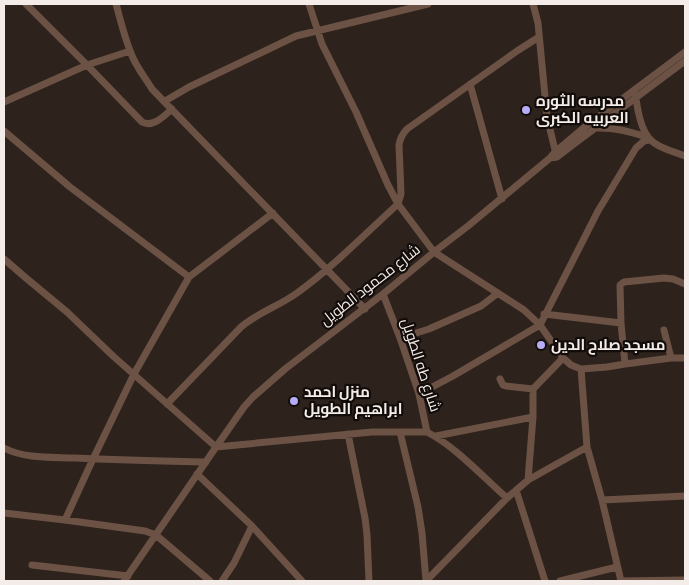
<svg xmlns="http://www.w3.org/2000/svg" width="689" height="585" font-family="Commissioner,Cairo,sans-serif">
<style>
.lines{fill:none;stroke-linecap:round;stroke-linejoin:round}
.minor{stroke:#6b5244;stroke-width:7}
.poi-dot{fill:#b6acf8;stroke:#120d0a;stroke-width:2}
.labels{text-anchor:middle;stroke-width:4.5;stroke-linejoin:round;paint-order:stroke}
.poi-label{font-size:15px;font-weight:bold;fill:#f4ece8;stroke:#120d0a;text-anchor:start}
.street-label{font-size:15px;fill:#f4ece8;stroke:#120d0a}
</style>
<rect width="100%" height="100%" fill="#2e221c"/>
<g class="lines">
<path class="minor" d="M 26,4 L 87,65 L 142,122 C 153,128 164,116 172,109
M 116,4 C 121,22 125,40 133,58 C 138,69 146,79 152,89 L 365,309
M 309,4 L 322,44 L 356,112 L 388,185 L 398,204 L 434,252 L 524,310 L 540,325 L 563,358 L 571,365 L 581,369 L 607,367 L 625,364 L 671,358 L 685,358
M 533,4 L 538,23 L 547,117 L 556,154
M 470,84 L 502,199
M 636,95 C 636,103 638,111 640,119 C 647,146 661,147 685,156
M 165,101 L 189,87 L 296,36 L 428,4
M 4,102 L 87,65 L 130,51
M 596,128 C 614,127 630,132 647,137
M 4,131 L 70,187 L 189,277
M 550,158 L 555,152 L 586,126 L 685,52
M 4,259 L 26,278 L 67,312 L 113,356 L 216,447 L 372,432 L 427,432
M 383,294 L 400,338 L 419,394 L 427,432 C 456,447 482,476 507,498
M 544,314 L 621,323
M 664,330 L 671,358
M 400,338 L 429,329 L 481,306 L 498,293
M 625,364 L 621,323 L 620,285 L 624,282 L 664,278 L 673,279 L 685,284
M 581,369 L 587,447 L 602,500 L 621,581
M 500,379 L 503,385 L 506,386 L 533,389
M 419,394 L 453,376 L 540,325 L 598,211 L 636,148 L 644,141 L 649,140
M 167,404 L 241,327 C 257,313 279,306 297,293 C 333,267 365,234 398,204 L 401,194 L 399,145 C 400,139 402,134 407,129 L 517,51 L 539,37
M 400,432 L 418,507 L 422,533 L 426,581
M 348,434 L 365,518 L 367,535 L 369,581
M 436,436 L 533,417
M 4,448 C 25,459 51,457 75,458 C 119,460 163,461 206,462
M 197,474 L 252,526 L 302,581
M 528,480 L 533,417 L 533,389 L 563,358
M 516,490 L 545,581
M 602,500 L 685,496
M 4,513 L 65,520 L 145,531 L 156,535 L 210,581
M 65,520 L 93,459 L 134,374 L 189,277 L 273,213
M 32,565 L 128,576
M 124,581 L 216,447 L 244,407 L 253,397 L 285,369 L 383,294 L 434,252 L 468,226 L 550,158 L 557,157 L 574,144 L 685,61
M 222,581 L 234,563 L 252,526
M 426,581 L 507,498 L 528,480 L 587,447
M 560,581 L 617,567
M 621,581 L 685,580"/>
</g>
<g class="poi-dot">
<circle cx="526" cy="110" r="5"/>
<circle cx="541" cy="345" r="5"/>
<circle cx="294" cy="401" r="5"/>
</g>
<g class="labels">
<g class="poi-label">
<text x="536" y="106">مدرسه الثوره<tspan x="536" dy="17">العربيه الكبرى</tspan></text>
<text x="551" y="350">مسجد صلاح الدين</text>
<text x="304" y="397">منزل احمد<tspan x="304" dy="17">ابراهيم الطويل</tspan></text>
</g>
<g class="street-label">
<text transform="translate(370 285) rotate(-38)" y="5">شارع محمود الطويل</text>
<text transform="translate(421 365) rotate(72)" y="5">شارع طه الطويل</text>
</g>
</g>
<rect width="689" height="585" fill="none" stroke="#f4ece8" stroke-width="10"/>
</svg>
